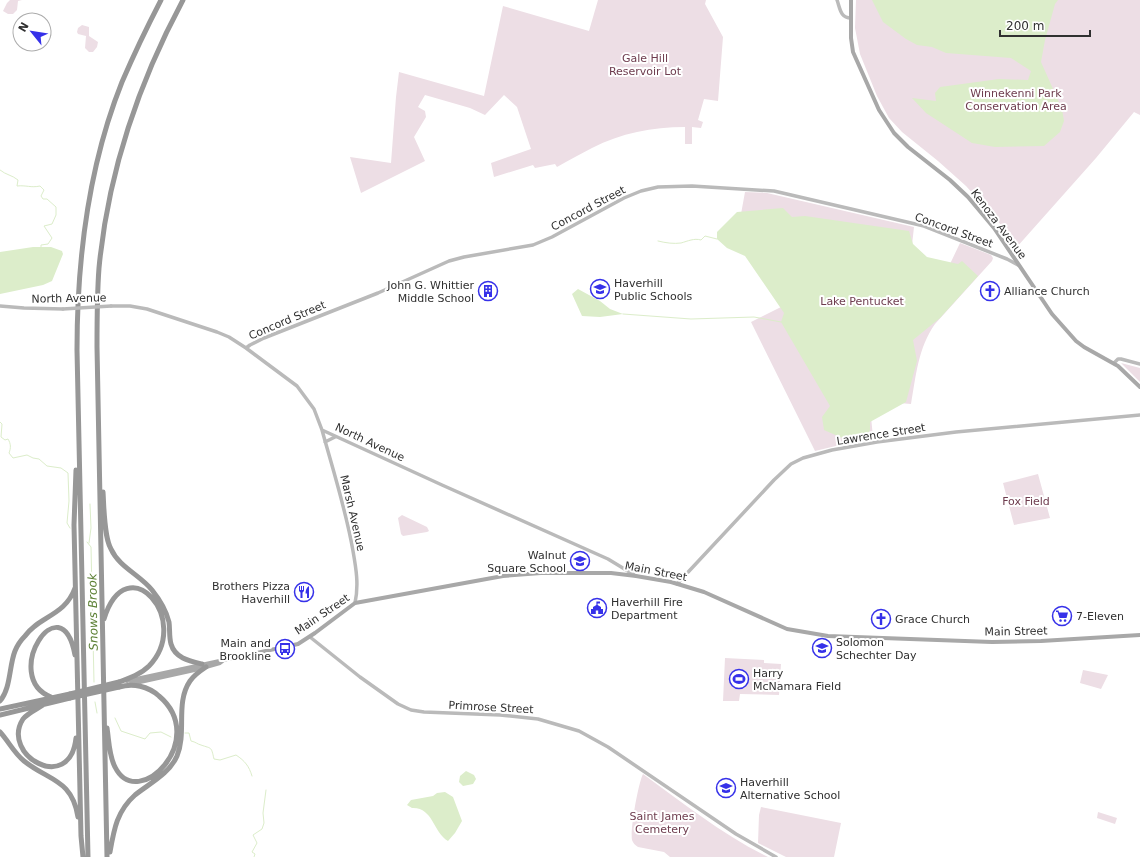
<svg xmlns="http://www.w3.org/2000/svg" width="1140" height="857" font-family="'DejaVu Sans',sans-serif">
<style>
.green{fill:#eddee5}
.water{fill:#dcedca}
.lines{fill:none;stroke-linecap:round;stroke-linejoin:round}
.stream{stroke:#dcedca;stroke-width:1}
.secondary{stroke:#bababa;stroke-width:3.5}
.primary{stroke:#a8a8a8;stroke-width:4}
.highway{stroke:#979797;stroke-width:5}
.secondary-bridge{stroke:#bababa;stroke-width:3.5}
.highway-bridge{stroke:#979797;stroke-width:5}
.labels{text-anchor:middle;stroke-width:4;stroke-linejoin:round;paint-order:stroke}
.park-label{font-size:11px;fill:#6e3c4e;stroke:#fff}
.street-label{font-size:11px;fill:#303030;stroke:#fff}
.poi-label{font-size:11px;fill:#303030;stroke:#fff;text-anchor:start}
.water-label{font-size:12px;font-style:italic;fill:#5d8136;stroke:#fff}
</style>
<rect width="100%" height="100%" fill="#fff"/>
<path class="green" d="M 10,0 L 22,0 L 18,1 L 17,10 L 13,14 L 8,14 L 3,11 L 7,3 Z
M 598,0 L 706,0 L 705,4 L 723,37 L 718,101 L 704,99 L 698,120 L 703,122 L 701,128 L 692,127 L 692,144 L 685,144 L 685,127 C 652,127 621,133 592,148 C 580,154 568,161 557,167 L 555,164 L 535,168 L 533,165 L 494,177 L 491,163 L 531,149 L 517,107 L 504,95 L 485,115 L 470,108 L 425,95 L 418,107 L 425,111 L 426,117 L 414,137 L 425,161 L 361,193 L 350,157 L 391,163 L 396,97 L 399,72 L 484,96 L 503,6 L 589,31 Z
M 856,0 L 1140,0 L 1140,115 L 1134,112 L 1096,158 L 1015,249 L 1002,226 L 966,186 L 938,161 L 902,132 L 889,118 L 877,96 L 860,54 L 855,28 Z
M 82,25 L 89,27 L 89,36 L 98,42 L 97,47 L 93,52 L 89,52 L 85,48 L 86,36 L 78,34 L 77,32 L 78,28 Z
M 745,192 L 767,193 L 914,227 L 912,245 L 926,258 L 950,264 L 960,243 L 991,255 L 993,258 L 992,261 L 935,324 C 918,348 916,376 911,404 L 899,403 L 871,417 L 873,437 L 815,451 L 751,322 L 787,304 L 741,214 Z
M 1121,363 L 1140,368 L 1140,382 Z
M 1038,474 L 1050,518 L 1014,525 L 1003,483 Z
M 402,515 L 427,527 L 429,531 L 427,532 L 403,536 L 401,534 L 398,518 Z
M 725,658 L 764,660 L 764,663 L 781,664 L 779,695 L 740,694 L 739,701 L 723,701 Z
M 1083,670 L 1108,675 L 1101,689 L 1080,683 Z
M 643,774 C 683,803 723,835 768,857 L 670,857 L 664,852 L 638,847 C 635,845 633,843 632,840 C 630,830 638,784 643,774 Z
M 761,807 L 841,823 L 834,857 L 786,857 L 758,843 L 759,815 Z
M 1098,812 L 1117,818 L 1115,824 L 1097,818 Z"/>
<path class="water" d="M 872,0 L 1058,0 L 1055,4 L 1045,40 L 1041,62 L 1062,109 L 1064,121 L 1060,132 L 1044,146 L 995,147 L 972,143 L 926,113 L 912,98 L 936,101 L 935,93 L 940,87 L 999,79 L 1028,80 L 1031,71 L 1011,58 L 946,53 L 932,47 L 917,45 L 906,39 L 883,22 Z
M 783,208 L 792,217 L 805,216 L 909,231 L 913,244 L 927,257 L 958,264 L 962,261 L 978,276 L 940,318 L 913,340 L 917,361 L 906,402 L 870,422 L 870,430 L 867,436 L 849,441 L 824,430 L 822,417 L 830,406 L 781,322 L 784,313 L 745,256 L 727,248 L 717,239 L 717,232 L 737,212 Z
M 33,247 L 51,247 L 62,251 L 63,254 L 52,281 L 43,285 L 0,294 L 0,252 Z
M 578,289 L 600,301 L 610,309 L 623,314 L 600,317 L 582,316 L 572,294 Z
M 466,771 L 474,775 L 476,779 L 473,784 L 463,786 L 459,782 L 460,776 Z
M 445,792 L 453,797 L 462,821 L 455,833 L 448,841 C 433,832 433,807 412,808 L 407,805 L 411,800 L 433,796 L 437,793 Z"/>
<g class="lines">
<path class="stream" d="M 0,170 C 6,175 12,175 18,180 L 17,186 C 26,185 31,188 40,186 L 44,190 L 41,196 L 43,199 L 47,199 L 56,207 L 56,215 L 52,224 L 44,226 L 52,238 L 48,244 L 41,245 L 41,247
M 658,241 C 666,243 674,244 681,243 C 688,241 694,238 701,240 L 705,236 L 717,239
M 623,314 L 691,319 L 754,317 L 781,322
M 0,422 L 2,424 L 1,437 L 5,440 L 8,439 C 11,444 11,448 9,453 L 13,458 L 27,455 L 33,458 L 39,459 L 47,466 L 61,468 L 68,473 L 69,501 L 67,523 L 70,528
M 87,542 L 91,547 L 94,682
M 89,543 L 91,528 L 90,504
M 95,702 L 97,713
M 115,718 L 121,731 L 145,739 L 150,733 L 161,732 L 171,737
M 185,733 L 189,733 L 191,741 C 196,742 197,744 201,745 C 212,749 211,746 214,759 L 220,760 L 236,755 C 245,761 249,766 252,776
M 254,857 L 255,854 L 252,852 L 257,843 L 253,835 L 262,829 L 264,823 L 263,813 L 266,790"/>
<path class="secondary" d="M 837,0 C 840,8 840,18 851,18
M 0,306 L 24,308 L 63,309
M 111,306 L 130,306 L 147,309 L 217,332 L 229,337 L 246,348 L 297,386 L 314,409 L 322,430 L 442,485 L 608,559 L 636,576
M 246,348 L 250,345 L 264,338 L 378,293 L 449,261 L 464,257 L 533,245 L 552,237 L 624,198 L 641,191 L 658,187 L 692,186 L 774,191 L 924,226 L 1007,259 L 1018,265
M 1114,363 L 1118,359 L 1121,359 L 1140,364
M 322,430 C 333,470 346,510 353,551 C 356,568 359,585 355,603
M 325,442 L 335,437
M 677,584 L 774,480 L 791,464 L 803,458 L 832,450 L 877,442 L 956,432 L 1140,415
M 310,637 L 360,677 L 398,704 L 411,710 L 424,712 L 500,715 L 538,719 L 579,731 L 608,747 L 736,834 L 776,857"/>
<path class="primary" d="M 851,0 L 851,38 L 853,52 L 879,110 L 894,133 L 908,147 L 950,180 L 968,197 L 994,228 L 1052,314 L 1076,341 L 1084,347 L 1118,366 L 1140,387
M 127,681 L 298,644 L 315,633 L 355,603 L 503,576 L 541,573 L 611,573 L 636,576 L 671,582 L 704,592 L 787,629 L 828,636 L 992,642 L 1041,641 L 1140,635
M 131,684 L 199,669 L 220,663 L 224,660"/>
<path class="highway" d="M 76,470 L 74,525 L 81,836 L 83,857
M 103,492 C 104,507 104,537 111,549 C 119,567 140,575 152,590 C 160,600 166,610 169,622 C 170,629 169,637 171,644 C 175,658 189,661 202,664
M 104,619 C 127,545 193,620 149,666 C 141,674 130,678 119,682
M 51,697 C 0,677 61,581 75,655
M 0,701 C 11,688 9,666 15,651 C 17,646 21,640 25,636 C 39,616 65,616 75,588
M 43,705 C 37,709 28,713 23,719 C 0,755 70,795 76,738
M 0,709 L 70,694
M 0,715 L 70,698
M 107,728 C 109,741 109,756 115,767 C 138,813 210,739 159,696 C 148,686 133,683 119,687
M 0,732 C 9,742 14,753 24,761 C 49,781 72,779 78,817
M 110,852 C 114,829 117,811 135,795 C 150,783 169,774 177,756 C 187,732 175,703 190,681 C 194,675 200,671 206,667
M 88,857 L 77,350 C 77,259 88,167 122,82 C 134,54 147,27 161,0
M 107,857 L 97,347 C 97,321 97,294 99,268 C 108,173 138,84 183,0"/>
<path class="secondary-bridge" d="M 63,309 L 111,306"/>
<path class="highway-bridge" d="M 70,694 L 119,682
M 70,698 L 119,687"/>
</g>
<defs>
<symbol id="school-ring" viewBox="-11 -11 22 22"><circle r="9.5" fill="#fff" stroke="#3631e9" stroke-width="1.5"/><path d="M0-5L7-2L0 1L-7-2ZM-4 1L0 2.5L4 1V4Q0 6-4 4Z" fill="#3631e9"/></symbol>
<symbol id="building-ring" viewBox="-11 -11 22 22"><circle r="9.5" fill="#fff" stroke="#3631e9" stroke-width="1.5"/><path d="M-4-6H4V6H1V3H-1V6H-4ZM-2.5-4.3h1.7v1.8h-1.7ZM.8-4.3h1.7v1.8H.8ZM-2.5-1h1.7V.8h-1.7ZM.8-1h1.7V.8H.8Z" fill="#3631e9"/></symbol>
<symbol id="church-ring" viewBox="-11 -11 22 22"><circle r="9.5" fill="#fff" stroke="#3631e9" stroke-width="1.5"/><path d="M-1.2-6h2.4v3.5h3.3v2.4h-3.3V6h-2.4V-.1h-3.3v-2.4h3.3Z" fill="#3631e9"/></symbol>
<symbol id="restaurant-ring" viewBox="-11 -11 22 22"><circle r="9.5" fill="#fff" stroke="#3631e9" stroke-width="1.5"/><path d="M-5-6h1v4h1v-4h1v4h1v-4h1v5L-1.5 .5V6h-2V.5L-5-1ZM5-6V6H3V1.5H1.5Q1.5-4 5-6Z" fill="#3631e9"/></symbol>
<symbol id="civic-ring" viewBox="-11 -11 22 22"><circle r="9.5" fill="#fff" stroke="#3631e9" stroke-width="1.5"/><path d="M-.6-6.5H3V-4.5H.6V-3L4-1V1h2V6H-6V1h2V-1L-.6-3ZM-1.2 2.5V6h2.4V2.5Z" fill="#3631e9"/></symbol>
<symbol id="supermarket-ring" viewBox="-11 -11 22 22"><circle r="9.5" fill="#fff" stroke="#3631e9" stroke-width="1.5"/><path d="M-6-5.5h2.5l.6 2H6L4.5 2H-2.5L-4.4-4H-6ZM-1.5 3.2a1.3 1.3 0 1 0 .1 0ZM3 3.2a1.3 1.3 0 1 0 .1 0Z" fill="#3631e9"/></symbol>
<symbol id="bus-ring" viewBox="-11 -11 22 22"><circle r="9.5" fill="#fff" stroke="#3631e9" stroke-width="1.5"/><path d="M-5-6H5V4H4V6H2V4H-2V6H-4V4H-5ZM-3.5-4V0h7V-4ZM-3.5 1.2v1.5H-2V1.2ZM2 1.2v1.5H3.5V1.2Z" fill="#3631e9"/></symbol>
<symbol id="stadium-ring" viewBox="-11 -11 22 22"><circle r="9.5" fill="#fff" stroke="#3631e9" stroke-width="1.5"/><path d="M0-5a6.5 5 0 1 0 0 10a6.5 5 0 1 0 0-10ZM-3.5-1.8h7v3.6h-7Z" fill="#3631e9"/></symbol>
</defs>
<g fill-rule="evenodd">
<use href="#school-ring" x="589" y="278" width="22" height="22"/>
<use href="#building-ring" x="477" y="280" width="22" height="22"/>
<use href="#church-ring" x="979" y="280" width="22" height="22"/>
<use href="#school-ring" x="569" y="550" width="22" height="22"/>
<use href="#restaurant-ring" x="293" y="581" width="22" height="22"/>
<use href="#civic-ring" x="586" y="597" width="22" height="22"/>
<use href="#supermarket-ring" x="1051" y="605" width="22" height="22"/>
<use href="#church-ring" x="870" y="608" width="22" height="22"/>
<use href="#school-ring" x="811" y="637" width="22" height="22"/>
<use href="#bus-ring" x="274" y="638" width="22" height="22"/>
<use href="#stadium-ring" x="728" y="668" width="22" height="22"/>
<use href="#school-ring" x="715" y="777" width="22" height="22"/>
</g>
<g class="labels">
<g class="park-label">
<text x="645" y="62">Gale Hill<tspan x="645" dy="13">Reservoir Lot</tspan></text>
<text x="1016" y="97">Winnekenni Park<tspan x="1016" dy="13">Conservation Area</tspan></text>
<text x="862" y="305">Lake Pentucket</text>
<text x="1026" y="505">Fox Field</text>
<text x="662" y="820">Saint James<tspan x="662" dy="13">Cemetery</tspan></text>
</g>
<g class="street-label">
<text transform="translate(588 208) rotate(-28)" y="4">Concord Street</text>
<text transform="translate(999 224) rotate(53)" y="4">Kenoza Avenue</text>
<text transform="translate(954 230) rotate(20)" y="4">Concord Street</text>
<text transform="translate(69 298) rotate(-1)" y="4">North Avenue</text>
<text transform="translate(287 320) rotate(-23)" y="4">Concord Street</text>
<text transform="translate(881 434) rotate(-9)" y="4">Lawrence Street</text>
<text transform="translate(370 442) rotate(25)" y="4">North Avenue</text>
<text transform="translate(353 513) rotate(77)" y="4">Marsh Avenue</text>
<text transform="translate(656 571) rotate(11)" y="4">Main Street</text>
<text transform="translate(322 614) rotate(-34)" y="4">Main Street</text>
<text transform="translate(1016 631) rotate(-1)" y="4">Main Street</text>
<text transform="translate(491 707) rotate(3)" y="4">Primrose Street</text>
</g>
<g class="poi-label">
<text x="614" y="287">Haverhill<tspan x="614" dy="13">Public Schools</tspan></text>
<text x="474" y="289" text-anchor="end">John G. Whittier<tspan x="474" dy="13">Middle School</tspan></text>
<text x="1004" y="295">Alliance Church</text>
<text x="566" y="559" text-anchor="end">Walnut<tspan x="566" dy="13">Square School</tspan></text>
<text x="290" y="590" text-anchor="end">Brothers Pizza<tspan x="290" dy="13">Haverhill</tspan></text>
<text x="611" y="606">Haverhill Fire<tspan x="611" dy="13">Department</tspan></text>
<text x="1076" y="620">7-Eleven</text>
<text x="895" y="623">Grace Church</text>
<text x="836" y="646">Solomon<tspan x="836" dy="13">Schechter Day</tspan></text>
<text x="271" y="647" text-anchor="end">Main and<tspan x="271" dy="13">Brookline</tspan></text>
<text x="753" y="677">Harry<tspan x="753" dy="13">McNamara Field</tspan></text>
<text x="740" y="786">Haverhill<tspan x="740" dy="13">Alternative School</tspan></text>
</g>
<g class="water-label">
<text transform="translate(93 612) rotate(-91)" y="4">Snows Brook</text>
</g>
</g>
<g transform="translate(32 32) rotate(300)"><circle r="19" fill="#ffffff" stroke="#acacac"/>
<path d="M0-3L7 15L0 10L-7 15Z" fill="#3631e9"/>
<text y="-6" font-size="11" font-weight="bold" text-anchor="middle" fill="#303030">N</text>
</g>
<path d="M1000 30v6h90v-6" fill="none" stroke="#303030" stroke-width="2"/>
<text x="1006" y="30" font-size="12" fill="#303030" stroke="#ffffff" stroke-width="3" paint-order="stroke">200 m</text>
</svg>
